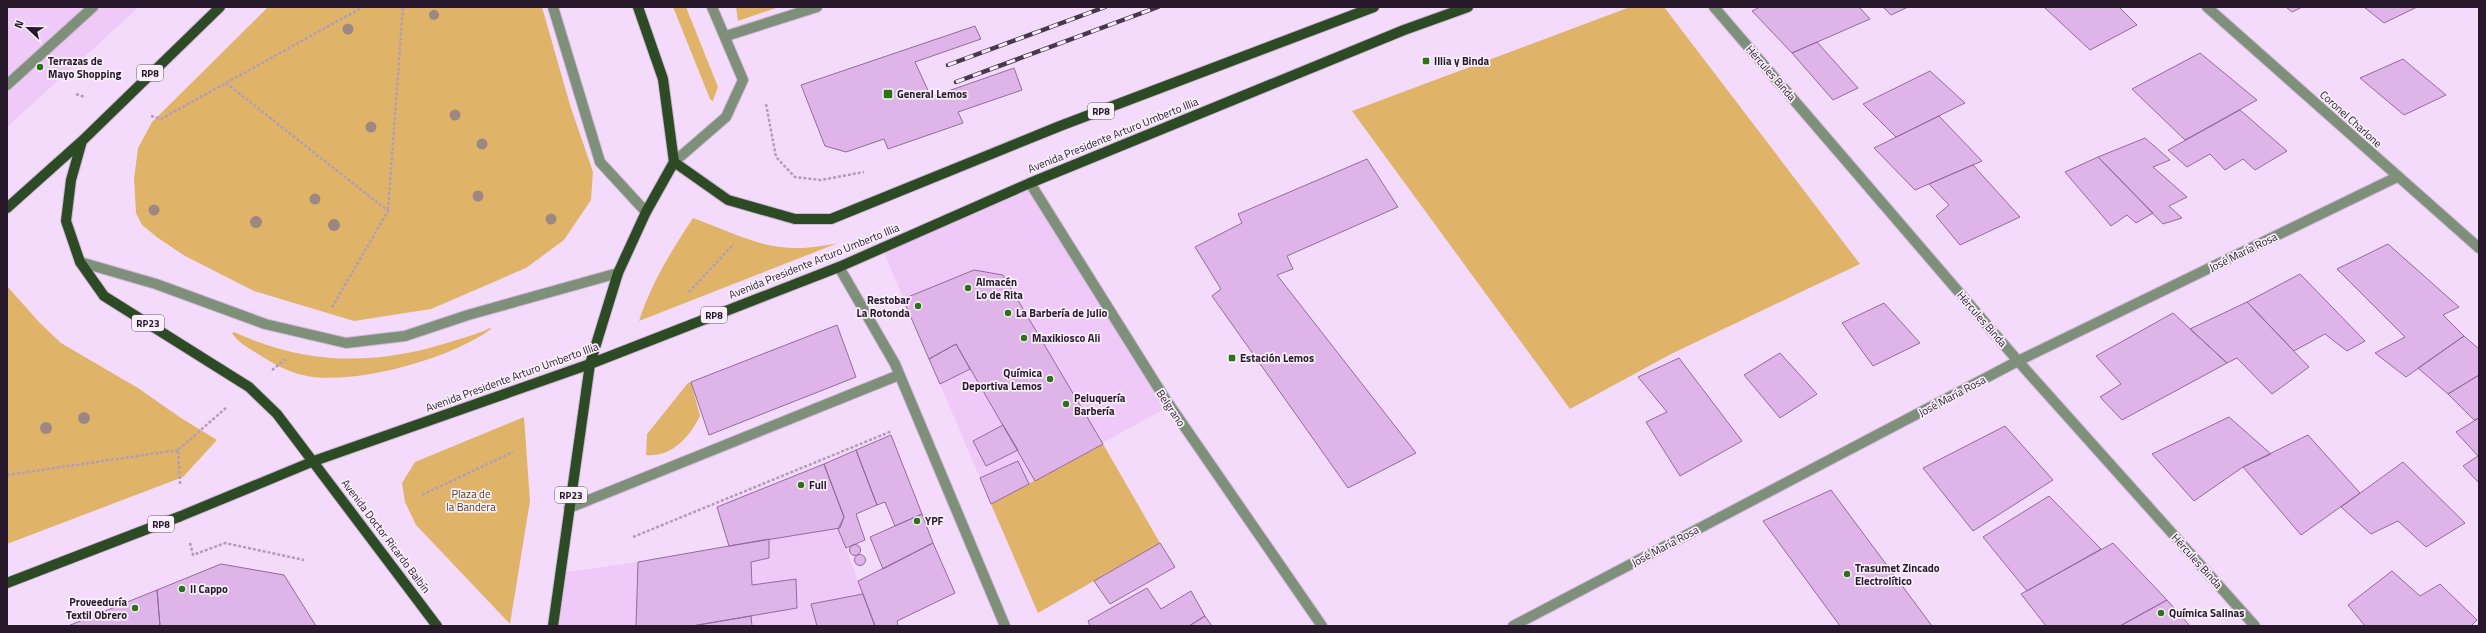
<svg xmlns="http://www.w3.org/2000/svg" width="2486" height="633" font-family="'Titillium Web',sans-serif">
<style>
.built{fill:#efc9f8}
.green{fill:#e0b468}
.building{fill:#dfb5e9;stroke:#926b9b}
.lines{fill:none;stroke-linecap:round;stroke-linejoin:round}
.lane-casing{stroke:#d0b8d6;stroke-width:12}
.street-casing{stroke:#d0b8d6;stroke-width:12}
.primary-casing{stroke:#d0b8d6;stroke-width:12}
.path{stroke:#b39cb8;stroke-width:2.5;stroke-dasharray:3 2;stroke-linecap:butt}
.lane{stroke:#7e907a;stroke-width:10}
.street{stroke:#7e907a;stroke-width:10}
.primary{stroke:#2c4b25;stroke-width:10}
.rail-casing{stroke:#49384d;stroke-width:4.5}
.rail{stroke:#f8effa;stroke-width:3;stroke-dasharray:9;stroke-linecap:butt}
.tree{fill:#9d8783}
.poi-dot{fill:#2b7315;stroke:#f8effa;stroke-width:1.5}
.labels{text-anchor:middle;stroke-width:3.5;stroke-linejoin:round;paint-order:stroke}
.shield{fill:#f8effa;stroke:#66586a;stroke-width:1}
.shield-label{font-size:10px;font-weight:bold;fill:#28182c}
.poi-label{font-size:11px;font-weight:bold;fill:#28182c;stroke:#f8effa;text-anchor:start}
.street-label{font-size:11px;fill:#28182c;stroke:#f8effa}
.park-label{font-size:11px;fill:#554220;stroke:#f8effa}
</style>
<rect width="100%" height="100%" fill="#f5dbfb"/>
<path class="built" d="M 7,7 L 139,7 L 7,127 Z
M 1030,183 L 1170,406 L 991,504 L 882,248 Z
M 838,527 L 875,626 L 553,626 L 560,573 L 644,561 Z"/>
<path class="green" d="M 268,7 L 542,7 L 570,105 L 593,172 L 591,200 L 564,240 L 526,268 L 431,309 L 354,321 L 254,291 L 185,256 L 158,238 L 142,225 L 136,213 L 134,179 L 138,148 L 152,122 Z
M 673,7 L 686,7 L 718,87 L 713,101 L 710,99 Z
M 736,7 L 779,7 L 738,21 Z
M 1630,7 L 1664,7 L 1860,264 L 1671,354 L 1570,409 L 1352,111 Z
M 693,218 C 750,239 774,257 838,243 L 639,321 C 651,284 671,251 693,218 Z
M 7,286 L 39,322 L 61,343 L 138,388 L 181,418 L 217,440 L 183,477 L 7,544 Z
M 490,328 L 491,329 C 451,359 351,387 302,375 C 286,371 272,363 258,354 C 249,348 238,343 232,333 L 234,332 C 306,365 375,366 450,342 C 462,338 478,334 490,328 Z
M 691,382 L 700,416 C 690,436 672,458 646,455 L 647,434 L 688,383 Z
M 524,417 L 530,501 L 510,624 L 416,525 L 405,502 L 402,483 L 415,462 Z
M 1103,444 L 1160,543 L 1038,613 L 991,504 Z"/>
<path class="building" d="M 1760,7 L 1859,7 L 1870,19 L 1792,53 L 1752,11 Z
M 1883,7 L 1908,7 L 1891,15 Z
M 2044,7 L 2119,7 L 2137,25 L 2090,50 Z
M 2286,7 L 2302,7 L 2292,12 Z
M 2364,7 L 2417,7 L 2384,23 Z
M 975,26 L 981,39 L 915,62 L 931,97 L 1014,68 L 1022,90 L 958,112 L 963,123 L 888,149 L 884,139 L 846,152 L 825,146 L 801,85 Z
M 1817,42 L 1858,88 L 1833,100 L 1792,53 Z
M 2200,53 L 2257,100 L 2185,140 L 2132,89 Z
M 2403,59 L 2446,95 L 2404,115 L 2360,78 Z
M 1930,71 L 1965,103 L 1896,137 L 1863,104 Z
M 2240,110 L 2287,151 L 2255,170 L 2243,159 L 2225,170 L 2210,154 L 2187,167 L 2168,150 Z
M 1939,116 L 1982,161 L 1915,190 L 1874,148 Z
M 2145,138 L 2170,160 L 2153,167 L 2187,197 L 2169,206 L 2182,218 L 2163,224 L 2098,157 Z
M 2098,157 L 2153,213 L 2136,223 L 2127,215 L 2111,226 L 2065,172 Z
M 1367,159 L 1398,207 L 1287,256 L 1293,269 L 1277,275 L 1416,453 L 1348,488 L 1212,296 L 1221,289 L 1195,247 L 1242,223 L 1238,214 Z
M 1973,165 L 2020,217 L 1960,245 L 1936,216 L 1949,205 L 1929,184 Z
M 2388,244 L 2459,307 L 2443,315 L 2464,336 L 2406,377 L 2375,353 L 2405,337 L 2337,269 Z
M 974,270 L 1003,275 L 1103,444 L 1035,481 L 956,344 L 929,359 L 903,299 Z
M 2300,274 L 2365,341 L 2347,351 L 2325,334 L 2294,351 L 2247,302 Z
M 2247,302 L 2309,367 L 2272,394 L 2237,358 L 2227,363 L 2190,329 Z
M 1884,303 L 1920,343 L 1873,366 L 1842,323 Z
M 2173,313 L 2227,363 L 2122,420 L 2100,397 L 2121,384 L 2096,356 Z
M 837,325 L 856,377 L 709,435 L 691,382 Z
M 2464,336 L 2479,349 L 2479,375 L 2448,394 L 2418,368 Z
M 956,344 L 970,369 L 940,384 L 929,359 Z
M 1780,353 L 1817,394 L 1780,418 L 1744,375 Z
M 1679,358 L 1742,441 L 1680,476 L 1646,422 L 1667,412 L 1638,377 Z
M 2479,375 L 2479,418 L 2474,420 L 2448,394 Z
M 2229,417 L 2271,454 L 2243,467 L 2194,501 L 2152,454 Z
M 2479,418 L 2479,483 L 2463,466 L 2478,456 L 2456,432 Z
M 1003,425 L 1018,450 L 986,466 L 973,441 Z
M 2005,426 L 2053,480 L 1973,531 L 1923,468 Z
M 891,435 L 922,514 L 895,526 L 885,502 L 877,505 L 856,450 Z
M 2308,435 L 2360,493 L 2301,535 L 2243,467 Z
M 856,450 L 877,505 L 856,514 L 865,540 L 846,548 L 838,529 L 844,517 L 824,464 Z
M 1018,461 L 1029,484 L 991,504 L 980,478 Z
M 2403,462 L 2465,523 L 2426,547 L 2398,521 L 2371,534 L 2341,507 Z
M 824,464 L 844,517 L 840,528 L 729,546 L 717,507 Z
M 1831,490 L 1932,626 L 1840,626 L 1763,521 Z
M 2049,496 L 2101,549 L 2027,591 L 1983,537 Z
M 922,514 L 933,543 L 883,569 L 870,537 Z
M 769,539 L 769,558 L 751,562 L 752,585 L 796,579 L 797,608 L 692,626 L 636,626 L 638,562 Z
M 933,543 L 955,593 L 897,621 L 898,626 L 875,626 L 858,581 Z
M 1160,543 L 1175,567 L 1110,604 L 1094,581 Z
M 2113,543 L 2167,600 L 2120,626 L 2046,626 L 2021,594 Z
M849.5 550a5.5 5.5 0 1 1 11 0a5.5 5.5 0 1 1-11 0Z
M854.5 560a5.5 5.5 0 1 1 11 0a5.5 5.5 0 1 1-11 0Z
M 221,564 L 284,575 L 316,626 L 160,626 L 157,590 Z
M 2392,571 L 2420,596 L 2440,584 L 2477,620 L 2471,626 L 2365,626 L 2348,605 Z
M 1147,588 L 1161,609 L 1191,591 L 1205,616 L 1189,626 L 1090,626 L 1088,621 Z
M 157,590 L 160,626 L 68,626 Z
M 863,594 L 875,626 L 817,626 L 811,604 Z
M 2167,600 L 2190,626 L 2120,626 Z
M 751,616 L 752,626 L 692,626 Z
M 1205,616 L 1212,626 L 1189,626 Z"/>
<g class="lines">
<defs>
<path id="lane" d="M 553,7 L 600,162 L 646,212
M 726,36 L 817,7
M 7,85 L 93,7
M 674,162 L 726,117 L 743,80 L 712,7
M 80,262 L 156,284 L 265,324 L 346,343 L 405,336 L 468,315 L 618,273
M 839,267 L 895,364 L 1005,626
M 569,508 L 899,375"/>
<path id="street" d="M 1714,7 L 2018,361 L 2255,626
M 2207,7 L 2479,248
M 1030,183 L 1164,397 L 1322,626
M 1513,626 L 2018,361 L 2397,177"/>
<path id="primary" d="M 82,141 L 71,180 L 66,221 L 80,262 L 104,296 L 249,387 L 277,414 L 437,626
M 674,162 L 728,200 L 795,219 L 831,219 L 1060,126 L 1374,7
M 7,208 L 82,141 L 220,7
M 7,583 L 181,516 L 314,461 L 590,364 L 839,267 L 1030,183 L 1404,30 L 1468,7
M 553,626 L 590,364 L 618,273 L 646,212 L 674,162 L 663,79 L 638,7"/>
</defs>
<use href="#lane" class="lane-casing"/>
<use href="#street" class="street-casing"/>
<use href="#primary" class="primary-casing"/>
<path class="path" d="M 226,83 L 388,211 L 331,309
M 76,94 L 85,97
M 766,104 L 776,157 L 795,177 L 821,180 L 864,172
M 151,116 L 161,119 L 363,7
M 388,210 L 403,7
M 689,292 L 734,244
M 272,370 L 286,359
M 7,475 L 178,450
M 180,484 L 178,450 L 227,407
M 422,495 L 513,452
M 633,537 L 892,431
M 190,543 L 193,555 L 225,543 L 304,560"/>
<use href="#lane" class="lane"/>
<use href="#street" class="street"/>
<use href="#primary" class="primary"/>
<defs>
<path id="rail" d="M 948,65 L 1105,7
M 956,82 L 1158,7"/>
</defs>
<use href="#rail" class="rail-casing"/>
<use href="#rail" class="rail"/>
</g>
<g class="tree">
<circle cx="434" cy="15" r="5"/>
<circle cx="348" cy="29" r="5.5"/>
<circle cx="455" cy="115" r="5.5"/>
<circle cx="371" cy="127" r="5.5"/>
<circle cx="482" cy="144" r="5.5"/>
<circle cx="478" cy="196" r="5.5"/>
<circle cx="315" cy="199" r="5.5"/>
<circle cx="154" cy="210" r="5.5"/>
<circle cx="551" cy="219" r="5.5"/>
<circle cx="256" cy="222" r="6"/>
<circle cx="334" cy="225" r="6"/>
<circle cx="84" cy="418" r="6"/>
<circle cx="46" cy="428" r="6"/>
</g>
<g class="poi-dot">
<rect x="1422" y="57" width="8" height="8" rx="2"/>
<circle cx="40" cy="67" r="4"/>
<rect x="883" y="89" width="10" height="10" rx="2"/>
<circle cx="968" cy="288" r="4"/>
<circle cx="918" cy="306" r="4"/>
<circle cx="1008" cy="313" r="4"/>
<circle cx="1024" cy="338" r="4"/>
<rect x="1228" y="354" width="8" height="8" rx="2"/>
<circle cx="1050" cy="379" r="4"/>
<circle cx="1066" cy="404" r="4"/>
<circle cx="801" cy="485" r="4"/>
<circle cx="917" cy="521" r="4"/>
<circle cx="1847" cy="574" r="4"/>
<circle cx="182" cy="589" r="4"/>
<circle cx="135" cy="608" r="4"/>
<circle cx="2161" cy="613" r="4"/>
</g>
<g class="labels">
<g class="shield">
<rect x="137" y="65" width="26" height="16" rx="3"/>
<rect x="1088" y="103" width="26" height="16" rx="3"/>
<rect x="701" y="307" width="26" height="16" rx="3"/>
<rect x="132" y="315" width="32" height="16" rx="3"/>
<rect x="555" y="487" width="32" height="16" rx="3"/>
<rect x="148" y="516" width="26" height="16" rx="3"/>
</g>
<g class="shield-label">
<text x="150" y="77">RP8</text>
<text x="1101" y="115">RP8</text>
<text x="714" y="319">RP8</text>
<text x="148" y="327">RP23</text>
<text x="571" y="499">RP23</text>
<text x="161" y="528">RP8</text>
</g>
<g class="poi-label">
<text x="48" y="65">Terrazas de<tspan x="48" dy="13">Mayo Shopping</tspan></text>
<text x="1434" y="65">Illia y Binda</text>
<text x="897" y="98">General Lemos</text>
<text x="976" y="286">Almacén<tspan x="976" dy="13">Lo de Rita</tspan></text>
<text x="910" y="304" text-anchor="end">Restobar<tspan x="910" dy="13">La Rotonda</tspan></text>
<text x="1016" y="317">La Barbería de Julio</text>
<text x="1032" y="342">Maxikiosco Ali</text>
<text x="1240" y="362">Estación Lemos</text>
<text x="1042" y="377" text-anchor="end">Química<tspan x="1042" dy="13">Deportiva Lemos</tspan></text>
<text x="1074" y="402">Peluquería<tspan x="1074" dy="13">Barbería</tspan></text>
<text x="809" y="489">Full</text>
<text x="925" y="525">YPF</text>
<text x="1855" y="572">Trasumet Zincado<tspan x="1855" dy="13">Electrolítico</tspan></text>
<text x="190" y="593">Il Cappo</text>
<text x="127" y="606" text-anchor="end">Proveeduría<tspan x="127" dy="13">Textil Obrero</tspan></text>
<text x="2169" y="617">Química Salinas</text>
</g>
<g class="street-label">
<text transform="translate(1771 73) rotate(49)" y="4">Hércules Binda</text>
<text transform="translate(2351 119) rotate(42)" y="4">Coronel Charlone</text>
<text transform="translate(1113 135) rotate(-22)" y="4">Avenida Presidente Arturo Umberto Illia</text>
<text transform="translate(2243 252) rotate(-26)" y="4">José María Rosa</text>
<text transform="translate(814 261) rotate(-22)" y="4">Avenida Presidente Arturo Umberto Illia</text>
<text transform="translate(1982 319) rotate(49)" y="4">Hércules Binda</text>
<text transform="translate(512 377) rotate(-20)" y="4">Avenida Presidente Arturo Umberto Illia</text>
<text transform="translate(1952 396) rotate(-28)" y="4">José María Rosa</text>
<text transform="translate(1171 408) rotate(56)" y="4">Belgrano</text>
<text transform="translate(386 536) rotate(53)" y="4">Avenida Doctor Ricardo Balbín</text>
<text transform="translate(1665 546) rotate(-28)" y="4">José María Rosa</text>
<text transform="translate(2197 561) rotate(48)" y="4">Hércules Binda</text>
</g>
<g class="park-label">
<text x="471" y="498">Plaza de<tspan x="471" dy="13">la Bandera</tspan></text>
</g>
</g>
<rect width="2486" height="633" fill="none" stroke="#28182c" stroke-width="16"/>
<g transform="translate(28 28) rotate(292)" stroke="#f8effa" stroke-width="3" paint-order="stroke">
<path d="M0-3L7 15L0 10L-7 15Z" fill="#28182c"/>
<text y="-6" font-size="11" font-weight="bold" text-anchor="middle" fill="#28182c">N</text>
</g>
</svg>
